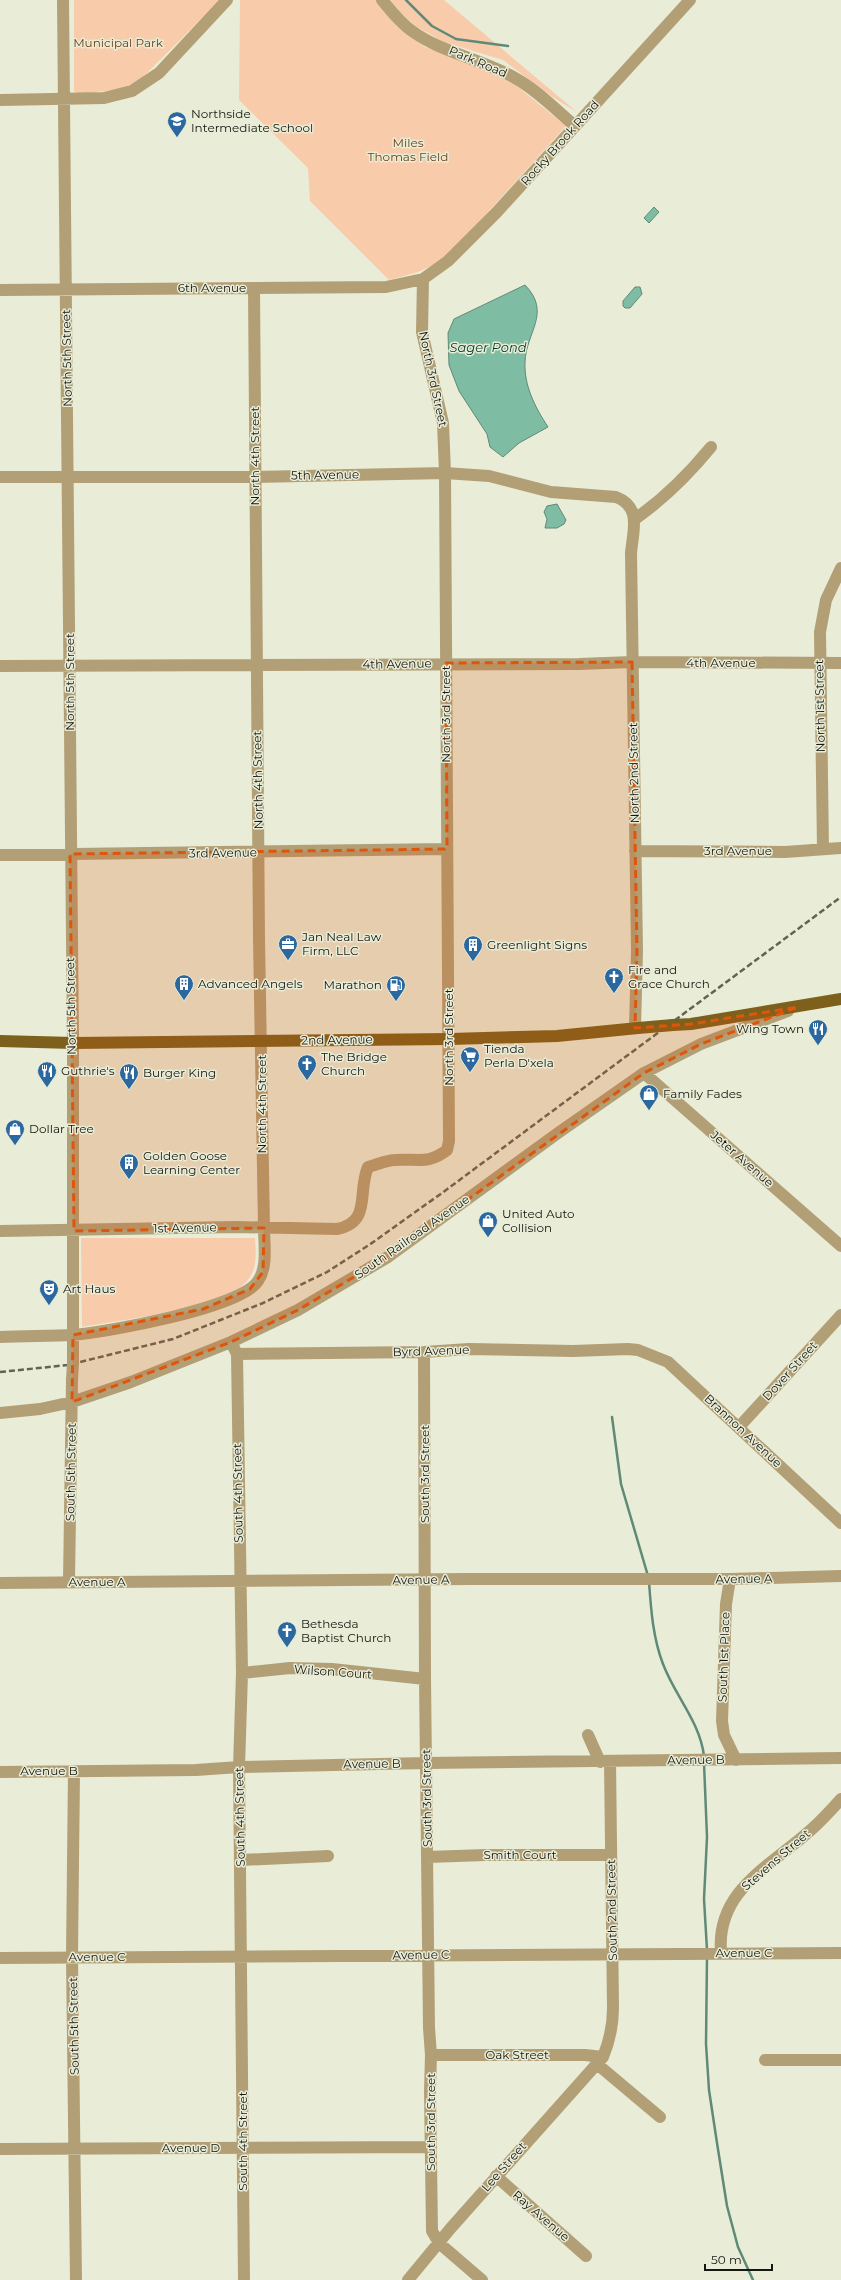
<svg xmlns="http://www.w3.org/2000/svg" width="841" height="2280" font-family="Montserrat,sans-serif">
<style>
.green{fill:#f8ccab}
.water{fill:#7ebca3;stroke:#5f8a77}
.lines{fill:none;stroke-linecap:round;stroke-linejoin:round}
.stream{stroke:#5f8a77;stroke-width:2.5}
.minor{stroke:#b29f76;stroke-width:12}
.major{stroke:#7c601c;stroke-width:12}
.rail{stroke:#616357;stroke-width:2.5;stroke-dasharray:6 3;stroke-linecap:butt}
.minor-bridge{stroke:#b29f76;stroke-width:12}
.major-bridge{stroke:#7c601c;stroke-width:12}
.marked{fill:#de560c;fill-opacity:0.2;stroke:#de560c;stroke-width:3;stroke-dasharray:8 5;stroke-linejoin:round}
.labels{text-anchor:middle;stroke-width:3;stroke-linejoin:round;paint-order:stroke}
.park-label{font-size:12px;fill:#6b3e15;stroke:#e9ecd7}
.street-label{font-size:12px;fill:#161710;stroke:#e9ecd7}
.poi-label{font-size:12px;fill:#161710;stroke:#e9ecd7;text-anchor:start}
.water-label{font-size:13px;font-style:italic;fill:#013929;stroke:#e9ecd7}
</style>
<rect width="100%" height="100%" fill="#e9ecd7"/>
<path class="green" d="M 74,0 L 220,0 L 135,85 L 122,89 L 78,94 L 74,91 Z
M 240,0 L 376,0 L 397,27 L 425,47 L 466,62 L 513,83 L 566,126 L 460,243 L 440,262 L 418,272 L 389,280 L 310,201 L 308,168 L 239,100 Z
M 390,0 L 444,0 L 577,112 L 551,96 L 503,60 L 444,42 L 417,27 L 399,12 Z
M 81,1238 L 255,1238 C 256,1255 258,1271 244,1284 C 218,1309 120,1320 82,1327 Z"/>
<path class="water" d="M 654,207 L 659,212 L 649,223 L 644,218 Z
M 525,285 C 552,313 526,332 525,362 C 524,386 535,407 548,427 L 519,443 L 503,457 L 490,447 L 487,434 L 459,391 L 449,365 L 448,333 L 454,319 Z
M 635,287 L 640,287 L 642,294 L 630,308 L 625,308 L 623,306 L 623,301 Z
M 557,504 L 566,520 L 564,524 L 557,528 L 545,528 L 547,519 L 544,512 L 547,506 Z"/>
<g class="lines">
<path class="stream" d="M 406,0 L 432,26 L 456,39 L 508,46
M 612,1417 L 621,1484 L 648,1576
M 649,1582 C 651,1610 653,1638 663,1664 C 675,1696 700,1722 704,1756
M 704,1763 L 707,1837 L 704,1899 L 707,1950
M 707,1957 L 706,2044 L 709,2090 L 717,2143 L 727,2206 L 738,2247 L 753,2280"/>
<path class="minor" d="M 63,0 L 73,1043 L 73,1363
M 382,0 C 391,11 400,23 412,31 C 442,53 482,59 515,78 C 537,90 556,110 575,126
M 0,100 L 104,98 L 132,91 L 159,73 L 227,0
M 0,290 L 386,287 L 423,279 L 448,261 L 496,213 L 690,0
M 0,477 L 254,477 L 445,473 L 489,476 L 551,492 L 616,497 C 642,507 633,530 631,553 L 637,951 L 635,1028
M 635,519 C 665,498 688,475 711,447
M 0,666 L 579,664 L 632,662 L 841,663
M 823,849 L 820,632 L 826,600 L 841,568
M 635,851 L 785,852 L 841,848
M 0,855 L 447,849
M 644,1073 L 841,1246
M 0,1231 L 236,1227 L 337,1229 C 372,1222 357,1192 368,1167 C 376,1165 387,1160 395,1160 C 417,1158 428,1165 447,1150 L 449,1141 L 445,473 L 443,423 L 422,332 L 423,279
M 0,1337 C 24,1336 49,1336 73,1335 C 107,1332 241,1308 258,1281 C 268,1267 264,1244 264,1228 L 259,939 L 254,288
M 231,1342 L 237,1354 L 242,1673 L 239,1767 L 244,2280
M 424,1352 L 425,1679 L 429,2028 L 431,2055 L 430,2091 L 432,2231 L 439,2243 L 482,2280
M 237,1354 L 424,1352 L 469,1349 L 573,1351 L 628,1349 L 638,1350 L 668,1362 L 841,1523
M 0,1413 L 40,1409 L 72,1402 L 131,1382 L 231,1342 L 298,1310 L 388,1257 L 558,1133 L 644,1073 L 701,1044 L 788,1011
M 739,1427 L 841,1315
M 730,1579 L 726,1604 L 722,1721 L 724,1735 L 736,1760
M 69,1581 L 72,1380
M 0,1583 L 469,1579 L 730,1579 L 841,1576
M 242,1673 L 290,1668 L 332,1669 L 425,1679
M 588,1735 L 600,1762
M 74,1771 L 72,1957 L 76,2280
M 0,1772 L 196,1770 L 239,1767 L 426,1763 L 841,1758
M 428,1857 L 485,1855 L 611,1855
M 241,1860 L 328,1856
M 721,1952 C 716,1889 773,1865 813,1828 C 823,1819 832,1809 841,1799
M 0,1958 L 841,1953
M 431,2055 L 585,2055 L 603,2057
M 765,2060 L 841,2060
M 597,2064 L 660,2117
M 0,2149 L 431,2147
M 496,2176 L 586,2256
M 408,2280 L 450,2229 L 603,2057 C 610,2040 613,2026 613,2008 L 610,1761"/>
<path class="major" d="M 673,1025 L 691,1024 L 841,999
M 0,1041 L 73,1043 L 450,1039 L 557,1036 L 638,1028"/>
<path class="rail" d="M 0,1372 L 68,1365 L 173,1339 L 263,1303 L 327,1272 L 369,1245 L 442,1193 L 841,897"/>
<path class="minor-bridge" d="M 72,1380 L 73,1363"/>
<path class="major-bridge" d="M 638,1028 L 673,1025"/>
</g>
<path class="marked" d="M 632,662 L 637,951 L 635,1028 L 691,1024 L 798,1007 L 701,1044 L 644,1073 L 388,1257 L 298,1310 L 231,1342 L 72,1402 L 73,1335 L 203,1309 L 250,1289 L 263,1272 L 264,1228 L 74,1231 L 70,854 L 447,849 L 446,663 Z"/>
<defs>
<symbol id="school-pin" viewBox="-11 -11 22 30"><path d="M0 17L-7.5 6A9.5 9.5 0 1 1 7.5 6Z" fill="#2a689f" stroke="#e9ecd7"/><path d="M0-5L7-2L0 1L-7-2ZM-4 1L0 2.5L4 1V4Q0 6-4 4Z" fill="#fff"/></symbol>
<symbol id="office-pin" viewBox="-11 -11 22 30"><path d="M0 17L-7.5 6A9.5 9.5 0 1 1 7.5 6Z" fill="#2a689f" stroke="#e9ecd7"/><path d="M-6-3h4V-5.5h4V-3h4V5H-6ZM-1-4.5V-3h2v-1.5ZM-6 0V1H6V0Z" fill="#fff"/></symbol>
<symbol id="building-pin" viewBox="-11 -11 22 30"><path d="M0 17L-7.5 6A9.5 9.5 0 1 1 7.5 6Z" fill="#2a689f" stroke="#e9ecd7"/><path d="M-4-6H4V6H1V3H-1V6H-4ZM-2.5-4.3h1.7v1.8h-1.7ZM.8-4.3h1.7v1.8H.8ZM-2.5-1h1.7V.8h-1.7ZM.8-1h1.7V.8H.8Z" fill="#fff"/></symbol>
<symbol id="church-pin" viewBox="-11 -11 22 30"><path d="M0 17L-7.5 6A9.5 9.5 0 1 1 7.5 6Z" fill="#2a689f" stroke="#e9ecd7"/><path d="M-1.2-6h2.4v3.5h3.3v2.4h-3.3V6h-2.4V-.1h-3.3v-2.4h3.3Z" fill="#fff"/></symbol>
<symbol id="fuel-pin" viewBox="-11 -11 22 30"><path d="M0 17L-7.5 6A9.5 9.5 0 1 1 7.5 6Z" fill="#2a689f" stroke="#e9ecd7"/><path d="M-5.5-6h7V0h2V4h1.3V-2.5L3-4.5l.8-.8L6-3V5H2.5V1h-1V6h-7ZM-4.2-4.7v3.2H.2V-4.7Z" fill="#fff"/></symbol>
<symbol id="restaurant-pin" viewBox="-11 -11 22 30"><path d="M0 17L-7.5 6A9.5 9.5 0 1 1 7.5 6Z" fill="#2a689f" stroke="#e9ecd7"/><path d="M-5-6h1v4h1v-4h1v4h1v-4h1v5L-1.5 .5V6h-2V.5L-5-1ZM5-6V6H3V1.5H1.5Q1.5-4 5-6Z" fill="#fff"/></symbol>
<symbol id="supermarket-pin" viewBox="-11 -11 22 30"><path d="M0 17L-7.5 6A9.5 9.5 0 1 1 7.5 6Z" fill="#2a689f" stroke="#e9ecd7"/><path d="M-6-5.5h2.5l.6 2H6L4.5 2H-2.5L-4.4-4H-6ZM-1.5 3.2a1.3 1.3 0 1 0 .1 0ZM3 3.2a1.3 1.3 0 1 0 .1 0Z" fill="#fff"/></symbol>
<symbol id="shop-pin" viewBox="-11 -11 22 30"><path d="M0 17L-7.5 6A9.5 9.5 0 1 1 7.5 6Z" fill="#2a689f" stroke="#e9ecd7"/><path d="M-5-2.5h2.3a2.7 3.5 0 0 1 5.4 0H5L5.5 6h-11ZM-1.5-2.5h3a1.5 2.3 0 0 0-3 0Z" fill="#fff"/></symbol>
<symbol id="theatre-pin" viewBox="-11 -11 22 30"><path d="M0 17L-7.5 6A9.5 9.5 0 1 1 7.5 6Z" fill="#2a689f" stroke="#e9ecd7"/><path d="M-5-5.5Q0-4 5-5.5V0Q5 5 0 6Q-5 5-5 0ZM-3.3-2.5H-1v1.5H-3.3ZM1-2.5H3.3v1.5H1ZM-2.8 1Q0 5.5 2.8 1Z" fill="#fff"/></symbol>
</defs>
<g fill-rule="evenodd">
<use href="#school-pin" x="166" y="110" width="22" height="30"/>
<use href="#office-pin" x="277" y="933" width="22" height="30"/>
<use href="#building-pin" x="462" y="934" width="22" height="30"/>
<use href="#church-pin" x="603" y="966" width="22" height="30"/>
<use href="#building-pin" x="173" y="973" width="22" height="30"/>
<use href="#fuel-pin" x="385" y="974" width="22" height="30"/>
<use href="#restaurant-pin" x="807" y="1018" width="22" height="30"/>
<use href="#supermarket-pin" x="459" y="1045" width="22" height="30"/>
<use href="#church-pin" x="296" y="1053" width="22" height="30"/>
<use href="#restaurant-pin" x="36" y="1060" width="22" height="30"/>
<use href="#restaurant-pin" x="118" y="1062" width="22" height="30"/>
<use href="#shop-pin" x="638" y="1083" width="22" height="30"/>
<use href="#shop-pin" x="4" y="1118" width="22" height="30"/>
<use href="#building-pin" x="118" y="1152" width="22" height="30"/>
<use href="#shop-pin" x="477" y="1210" width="22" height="30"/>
<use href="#theatre-pin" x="38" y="1278" width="22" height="30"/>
<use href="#church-pin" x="276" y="1620" width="22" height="30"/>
</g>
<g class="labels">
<g class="park-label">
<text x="118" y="47">Municipal Park</text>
<text x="408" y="147">Miles<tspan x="408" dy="14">Thomas Field</tspan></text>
</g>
<g class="street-label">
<text transform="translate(478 62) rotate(23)" y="4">Park Road</text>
<text transform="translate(560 143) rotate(-48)" y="4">Rocky Brook Road</text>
<text x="212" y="292">6th Avenue</text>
<text transform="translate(67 358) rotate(-91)" y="4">North 5th Street</text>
<text transform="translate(433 379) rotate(78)" y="4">North 3rd Street</text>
<text transform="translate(255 456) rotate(-90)" y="4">North 4th Street</text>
<text transform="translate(325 475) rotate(-1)" y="4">5th Avenue</text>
<text x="721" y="667">4th Avenue</text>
<text transform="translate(397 664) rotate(-1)" y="4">4th Avenue</text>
<text transform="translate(70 682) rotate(-90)" y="4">North 5th Street</text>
<text transform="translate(820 706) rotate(-91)" y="4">North 1st Street</text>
<text transform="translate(446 714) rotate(-90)" y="4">North 3rd Street</text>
<text transform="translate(634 773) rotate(-91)" y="4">North 2nd Street</text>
<text transform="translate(258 780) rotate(-91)" y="4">North 4th Street</text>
<text x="738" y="855">3rd Avenue</text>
<text transform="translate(223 853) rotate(-1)" y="4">3rd Avenue</text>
<text transform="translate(71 1006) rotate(-91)" y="4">North 5th Street</text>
<text transform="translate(449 1037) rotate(-90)" y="4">North 3rd Street</text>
<text transform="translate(337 1040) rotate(-1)" y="4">2nd Avenue</text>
<text transform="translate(262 1104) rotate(-90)" y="4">North 4th Street</text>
<text transform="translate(742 1159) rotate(41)" y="4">Jeter Avenue</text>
<text transform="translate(185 1228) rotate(-1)" y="4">1st Avenue</text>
<text transform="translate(412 1237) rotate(-35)" y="4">South Railroad Avenue</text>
<text transform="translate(431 1351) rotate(-2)" y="4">Byrd Avenue</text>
<text transform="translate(790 1371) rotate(-48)" y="4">Dover Street</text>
<text transform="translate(743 1431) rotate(43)" y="4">Brannon Avenue</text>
<text transform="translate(71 1472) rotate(-89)" y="4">South 5th Street</text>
<text transform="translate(425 1474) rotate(-90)" y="4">South 3rd Street</text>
<text transform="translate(238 1493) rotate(-91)" y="4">South 4th Street</text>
<text transform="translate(744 1579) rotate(-1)" y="4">Avenue A</text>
<text transform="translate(421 1580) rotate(-1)" y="4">Avenue A</text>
<text x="97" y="1586">Avenue A</text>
<text transform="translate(724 1657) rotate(-88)" y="4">South 1st Place</text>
<text transform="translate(333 1672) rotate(4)" y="4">Wilson Court</text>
<text transform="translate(696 1760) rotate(-1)" y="4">Avenue B</text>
<text transform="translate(372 1764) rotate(-1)" y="4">Avenue B</text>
<text x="49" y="1775">Avenue B</text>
<text transform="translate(427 1798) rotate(-91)" y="4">South 3rd Street</text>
<text transform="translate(240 1817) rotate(-91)" y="4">South 4th Street</text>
<text x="520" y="1859">Smith Court</text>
<text transform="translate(776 1860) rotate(-41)" y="4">Stevens Street</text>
<text transform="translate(612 1910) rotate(-91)" y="4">South 2nd Street</text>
<text x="744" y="1957">Avenue C</text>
<text transform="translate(421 1955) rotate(-1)" y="4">Avenue C</text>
<text x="97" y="1961">Avenue C</text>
<text transform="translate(74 2026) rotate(-91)" y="4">South 5th Street</text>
<text x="517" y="2059">Oak Street</text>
<text transform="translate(431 2122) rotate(-90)" y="4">South 3rd Street</text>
<text transform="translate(243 2141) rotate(-90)" y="4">South 4th Street</text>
<text x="191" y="2152">Avenue D</text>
<text transform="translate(504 2167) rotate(-49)" y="4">Lee Street</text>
<text transform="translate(541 2216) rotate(41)" y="4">Ray Avenue</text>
</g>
<g class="poi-label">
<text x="191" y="118">Northside<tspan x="191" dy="14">Intermediate School</tspan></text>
<text x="302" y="941">Jan Neal Law<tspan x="302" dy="14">Firm, LLC</tspan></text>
<text x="487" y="949">Greenlight Signs</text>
<text x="628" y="974">Fire and<tspan x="628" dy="14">Grace Church</tspan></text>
<text x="198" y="988">Advanced Angels</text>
<text x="382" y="989" text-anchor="end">Marathon</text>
<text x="804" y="1033" text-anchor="end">Wing Town</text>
<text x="484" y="1053">Tienda<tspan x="484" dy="14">Perla D'xela</tspan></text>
<text x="321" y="1061">The Bridge<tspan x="321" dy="14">Church</tspan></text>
<text x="61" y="1075">Guthrie's</text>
<text x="143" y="1077">Burger King</text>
<text x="663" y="1098">Family Fades</text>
<text x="29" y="1133">Dollar Tree</text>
<text x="143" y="1160">Golden Goose<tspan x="143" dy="14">Learning Center</tspan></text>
<text x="502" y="1218">United Auto<tspan x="502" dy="14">Collision</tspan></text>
<text x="63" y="1293">Art Haus</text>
<text x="301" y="1628">Bethesda<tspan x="301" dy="14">Baptist Church</tspan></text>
</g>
<g class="water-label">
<text x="488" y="352">Sager Pond</text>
</g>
</g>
<path d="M705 2264v6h67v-6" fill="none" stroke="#161710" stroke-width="2"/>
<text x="711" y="2264" font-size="12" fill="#161710" stroke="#e9ecd7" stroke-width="3" paint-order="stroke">50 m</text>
</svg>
